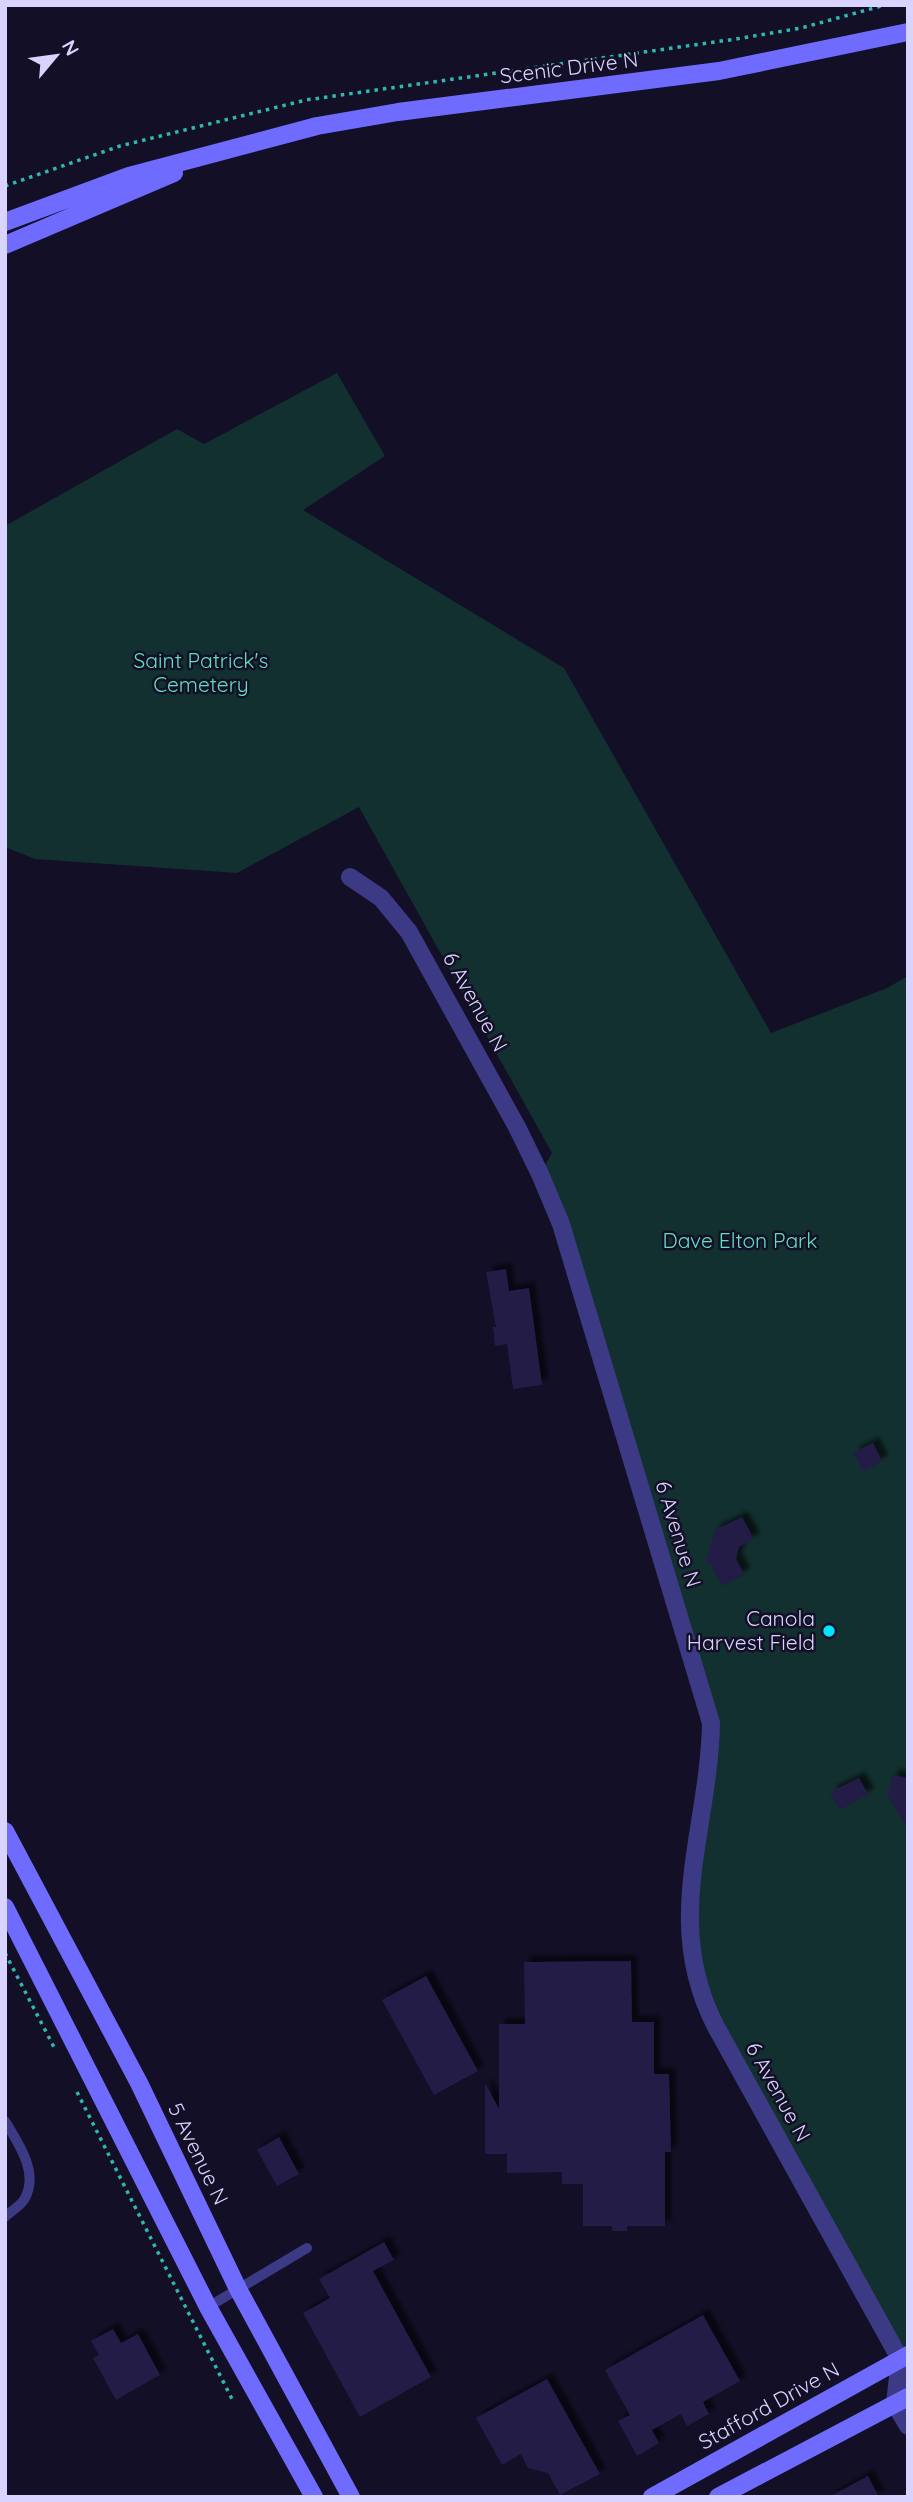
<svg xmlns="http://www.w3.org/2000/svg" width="913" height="2502" font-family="Quicksand,sans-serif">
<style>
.green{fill:#12302f}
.building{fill:#241b47;filter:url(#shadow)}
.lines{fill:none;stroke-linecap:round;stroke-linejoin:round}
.path{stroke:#2fb8b0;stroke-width:3.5;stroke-dasharray:3.5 5;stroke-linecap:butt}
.lane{stroke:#3d3a85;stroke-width:10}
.street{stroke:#3d3a85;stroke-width:18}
.secondary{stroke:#6f6bff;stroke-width:18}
.poi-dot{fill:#00e5ff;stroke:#130f26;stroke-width:2.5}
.labels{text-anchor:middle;stroke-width:5;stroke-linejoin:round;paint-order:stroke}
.street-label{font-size:21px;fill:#d9d4ff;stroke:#130f26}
.park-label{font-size:21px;fill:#5fe0c0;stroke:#130f26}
.poi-label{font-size:21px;fill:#d9d4ff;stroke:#130f26;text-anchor:end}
</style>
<defs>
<filter id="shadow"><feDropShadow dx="6" dy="-6" stdDeviation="2" flood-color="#0009"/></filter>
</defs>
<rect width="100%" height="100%" fill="#130f26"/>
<path class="green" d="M 337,373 L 385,456 L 303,510 L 564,668 L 771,1033 L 887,988 L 908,976 L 908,2355 L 715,2025 L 689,1942 L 711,1723 L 540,1174 L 552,1153 L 359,807 L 237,873 L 35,859 L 5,847 L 5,526 L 177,429 L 204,444 Z"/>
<path class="building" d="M 506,1269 L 509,1291 L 529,1288 L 542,1385 L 513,1389 L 507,1344 L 495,1346 L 493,1327 L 496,1327 L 486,1272 Z
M 873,1443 L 882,1461 L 863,1471 L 853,1453 Z
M 742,1517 L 754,1539 L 739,1547 L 736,1559 L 744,1574 L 722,1586 L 710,1563 L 706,1562 L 715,1530 Z
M 893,1775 L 908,1778 L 908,1830 L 887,1794 Z
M 859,1778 L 868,1794 L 839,1810 L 830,1792 Z
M 631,1961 L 632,2022 L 654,2022 L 654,2074 L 669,2074 L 671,2152 L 665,2152 L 665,2226 L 627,2226 L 627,2231 L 612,2231 L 612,2226 L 583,2226 L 583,2184 L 562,2184 L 562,2172 L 507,2173 L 507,2154 L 485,2154 L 485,2083 L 499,2109 L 499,2024 L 525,2024 L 524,1962 Z
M 426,1976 L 478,2071 L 434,2095 L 382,2000 Z
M 279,2137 L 299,2174 L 277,2186 L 257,2150 Z
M 384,2242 L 394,2260 L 373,2271 L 431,2377 L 360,2417 L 303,2313 L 330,2298 L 319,2279 Z
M 703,2315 L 740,2381 L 703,2402 L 709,2414 L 687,2426 L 681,2414 L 652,2430 L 659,2443 L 637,2456 L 618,2421 L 630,2415 L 605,2370 Z
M 113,2329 L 121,2343 L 138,2334 L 160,2375 L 116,2400 L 93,2358 L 99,2355 L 91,2341 Z
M 547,2379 L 600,2474 L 560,2495 L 548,2473 L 528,2468 L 521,2454 L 502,2465 L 476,2418 Z
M 868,2476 L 879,2497 L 829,2497 Z"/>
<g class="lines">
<path class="path" d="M 5,186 L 120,146 L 306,100 L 736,39 L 801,28 L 885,5
M 5,1953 L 56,2051
M 77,2092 L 233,2401"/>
<path class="lane" d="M 5,2121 C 18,2143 39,2172 25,2198 C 22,2205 11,2211 5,2217
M 208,2307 L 307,2248"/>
<path class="street" d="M 350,877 L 381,898 L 409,932 L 517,1127 L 540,1174 L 561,1224 L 711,1723 C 709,1830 662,1921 715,2025 L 900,2359 L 895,2404 L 908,2426"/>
<path class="secondary" d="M 5,222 L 129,176 L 317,126 L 398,112 L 719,71 L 908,32
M 5,245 L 174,173
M 5,1831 L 139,2083 L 238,2289 L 351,2497
M 5,1907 L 208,2307 L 314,2497
M 652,2497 L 908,2355
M 718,2497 L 908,2397"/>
</g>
<circle class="poi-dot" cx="829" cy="1631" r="7"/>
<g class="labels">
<g class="street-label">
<text transform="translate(569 68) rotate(-7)" y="7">Scenic Drive N</text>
<text transform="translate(475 1002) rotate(61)" y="7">6 Avenue N</text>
<text transform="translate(678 1534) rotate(73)" y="7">6 Avenue N</text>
<text transform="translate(778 2092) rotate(61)" y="7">6 Avenue N</text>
<text transform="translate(198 2154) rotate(64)" y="7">5 Avenue N</text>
<text transform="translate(769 2406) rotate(-29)" y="7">Stafford Drive N</text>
</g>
<g class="park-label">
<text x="201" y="668">Saint Patrick's<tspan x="201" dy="24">Cemetery</tspan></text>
<text x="740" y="1248">Dave Elton Park</text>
</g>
<g class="poi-label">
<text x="815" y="1626">Canola<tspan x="815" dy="24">Harvest Field</tspan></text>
</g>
</g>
<rect width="913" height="2502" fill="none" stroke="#d9d4ff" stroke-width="14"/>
<g transform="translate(56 56) rotate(61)" stroke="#130f26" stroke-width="5" paint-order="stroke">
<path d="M0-5L12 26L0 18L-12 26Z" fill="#d9d4ff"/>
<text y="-10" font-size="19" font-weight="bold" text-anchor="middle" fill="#d9d4ff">N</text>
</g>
</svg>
